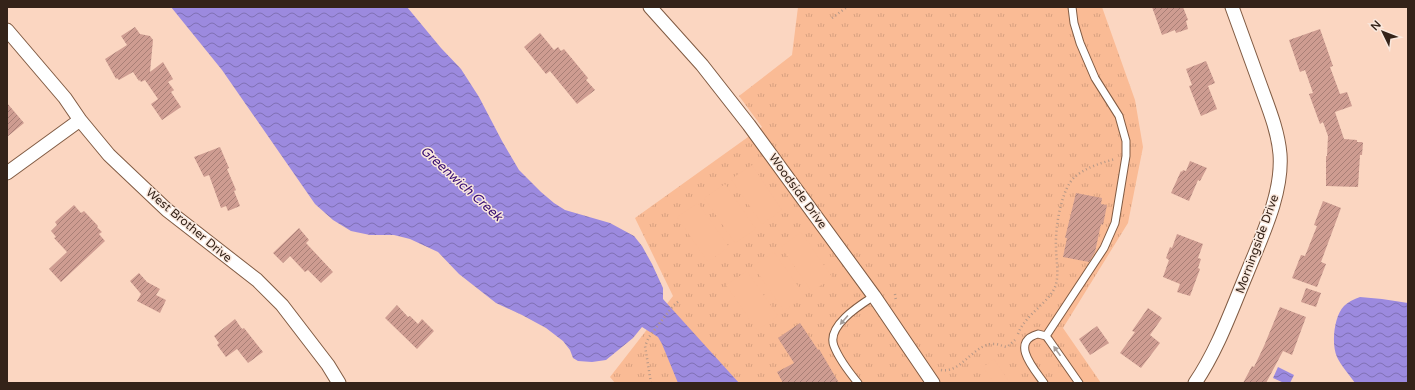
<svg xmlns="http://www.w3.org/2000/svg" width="1415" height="390" font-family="'Varela Round',sans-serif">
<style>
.grass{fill:url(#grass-tufts)}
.pitch{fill:#fabb95}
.water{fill:url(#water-waves)}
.building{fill:url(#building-hatch)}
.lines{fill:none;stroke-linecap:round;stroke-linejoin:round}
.lane-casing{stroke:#815b43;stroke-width:9}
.street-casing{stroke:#815b43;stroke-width:15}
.path{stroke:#b69887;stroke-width:2.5;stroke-dasharray:1 3;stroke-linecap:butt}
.lane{stroke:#fff;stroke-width:7}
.street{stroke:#fff;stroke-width:13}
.oneway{fill:#a49c98}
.labels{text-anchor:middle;stroke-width:3;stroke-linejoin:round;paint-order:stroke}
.street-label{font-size:12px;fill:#342319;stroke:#fae8dd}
.water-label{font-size:13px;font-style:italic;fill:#350a71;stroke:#fae8dd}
</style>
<defs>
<pattern id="grass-tufts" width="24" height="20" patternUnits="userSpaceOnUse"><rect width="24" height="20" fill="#fabb95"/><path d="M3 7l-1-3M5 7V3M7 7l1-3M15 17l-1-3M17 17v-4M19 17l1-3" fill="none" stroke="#d7a080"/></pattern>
<pattern id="water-waves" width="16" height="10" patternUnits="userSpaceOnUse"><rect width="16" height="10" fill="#9c8adf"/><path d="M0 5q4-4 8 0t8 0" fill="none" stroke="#8070b4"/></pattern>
<pattern id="building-hatch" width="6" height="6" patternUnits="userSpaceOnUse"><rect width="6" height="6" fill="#ce9c91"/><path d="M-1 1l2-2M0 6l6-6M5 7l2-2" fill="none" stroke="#a87f76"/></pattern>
</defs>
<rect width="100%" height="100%" fill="#fbd6c1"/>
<path class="grass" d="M 798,7 L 1102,7 L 1135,100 L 1143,147 L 1128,223 L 1063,328 L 1101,383 L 615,383 L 610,377 L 673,296 L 635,218 L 762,127 L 739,96 L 792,55 Z"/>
<path class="pitch" d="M 752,165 L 782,210 L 762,224 L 731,179 Z
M 725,184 L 756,229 L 735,243 L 704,198 Z
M 698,203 L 729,247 L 708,262 L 677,217 Z
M 801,232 L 832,277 L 812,292 L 781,247 Z
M 774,252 L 805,296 L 784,311 L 753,266 Z
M 747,271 L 778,316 L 757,330 L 726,285 Z
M 994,359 L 1010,383 L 994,383 L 983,367 Z"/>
<path class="water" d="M 171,7 L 407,7 L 441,48 L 461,69 L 479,97 L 502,141 L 519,170 L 541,192 L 554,203 L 565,210 L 610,223 L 634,236 L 642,246 L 652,264 L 663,288 L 663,299 L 739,383 L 678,383 L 662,344 L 658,337 L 642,327 L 633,338 L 606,360 L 592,362 L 578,361 L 573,358 L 570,350 L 563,341 L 546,328 L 522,315 L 496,303 L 459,274 L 438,252 L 410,239 L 394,235 L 370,235 L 351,231 L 333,220 L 315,204 L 222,70 Z
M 1360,297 L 1382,299 L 1408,303 L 1408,383 L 1355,383 C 1349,374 1341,366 1337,357 C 1331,344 1334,316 1344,306 C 1348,302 1354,299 1360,297 Z
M 1278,367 L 1294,375 L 1290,383 L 1284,383 L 1273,378 Z"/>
<path class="building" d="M 1152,7 L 1183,7 L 1188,20 L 1186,21 L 1188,29 L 1176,33 L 1175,30 L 1162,35 Z
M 135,27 L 140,34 L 150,36 L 153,40 L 150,72 L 163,62 L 173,79 L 168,82 L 174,90 L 171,92 L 181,107 L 162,120 L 151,104 L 158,99 L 145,80 L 141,82 L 140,80 L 139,81 L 133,72 L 119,80 L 117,78 L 116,79 L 105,59 L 127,45 L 121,36 Z
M 1320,29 L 1333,66 L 1330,67 L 1340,94 L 1347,92 L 1352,106 L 1335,112 L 1344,139 L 1357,140 L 1357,142 L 1362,142 L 1363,143 L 1362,155 L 1360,155 L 1358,187 L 1326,186 L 1326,156 L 1327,156 L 1328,136 L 1323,122 L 1320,124 L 1309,94 L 1313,93 L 1305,70 L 1300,72 L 1289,40 Z
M 540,33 L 554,50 L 558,47 L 561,51 L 564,49 L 588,78 L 586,80 L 595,90 L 577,104 L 550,71 L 546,74 L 524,47 Z
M 1206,61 L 1215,83 L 1208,86 L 1217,109 L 1201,116 L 1189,86 L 1192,85 L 1186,69 Z
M 7,103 L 24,123 L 7,137 Z
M 220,147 L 229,168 L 227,169 L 236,190 L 234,191 L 240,206 L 228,211 L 226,206 L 221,208 L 209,175 L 204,177 L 194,157 Z
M 1190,161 L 1207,168 L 1200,181 L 1198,180 L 1189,201 L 1171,193 L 1181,171 L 1182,172 L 1183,170 L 1186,171 Z
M 1076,193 L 1102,198 L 1101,204 L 1107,205 L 1103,225 L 1101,224 L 1095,252 L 1089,262 L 1063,257 L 1067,238 L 1065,238 Z
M 1323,201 L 1341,208 L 1321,262 L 1326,264 L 1317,287 L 1292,278 L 1301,255 L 1305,256 L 1317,226 L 1314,225 Z
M 74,205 L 81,213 L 84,211 L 98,226 L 97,227 L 102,232 L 99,234 L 105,241 L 61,282 L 49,269 L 67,252 L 54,238 L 56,237 L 51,231 L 57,225 L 55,222 Z
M 299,228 L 309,240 L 306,243 L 333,272 L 321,283 L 308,270 L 305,272 L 290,256 L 283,263 L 273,253 Z
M 1177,234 L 1203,244 L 1198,258 L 1201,259 L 1198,268 L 1200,269 L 1190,296 L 1177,292 L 1180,284 L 1163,277 L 1169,260 L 1166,258 L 1170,247 L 1172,248 Z
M 139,273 L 147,282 L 160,289 L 156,295 L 166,300 L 160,313 L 137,301 L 141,294 L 130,281 Z
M 1306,288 L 1321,293 L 1316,307 L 1301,302 Z
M 397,305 L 408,317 L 410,316 L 418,324 L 422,319 L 434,331 L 417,349 L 385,318 Z
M 1280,307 L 1306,317 L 1292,355 L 1283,351 L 1266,383 L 1243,383 L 1252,366 L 1254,367 L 1264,346 Z
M 1148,308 L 1162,318 L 1150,335 L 1160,343 L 1141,368 L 1120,353 L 1135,332 L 1132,331 Z
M 235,319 L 242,329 L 244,328 L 263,352 L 248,363 L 237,349 L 226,357 L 217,345 L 219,343 L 214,336 Z
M 800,323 L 818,350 L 819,349 L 839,383 L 783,383 L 777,372 L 794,363 L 778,338 Z
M 1097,326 L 1109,343 L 1090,355 L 1079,339 Z"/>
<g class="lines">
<defs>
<path id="lane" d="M 1046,336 L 1104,248 L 1115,223 L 1126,156 L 1126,141 L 1119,116 L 1095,78 L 1080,43 L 1074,23 L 1072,7
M 858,383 C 849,372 839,359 834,346 C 826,326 860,305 874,296
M 1044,383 C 1035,370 1009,342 1038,334 L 1046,336 L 1049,340 L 1079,383"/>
<path id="street" d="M 650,7 L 702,65 L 749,125 L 874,296 L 933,383
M 7,30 L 65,98 L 80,120 L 109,155 L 167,210 L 257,280 L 282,305 L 328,365 L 339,383
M 7,173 L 80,120
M 1195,383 C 1218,349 1231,311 1247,273 C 1261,238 1283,194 1280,154 C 1278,131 1269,109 1261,87 C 1251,60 1242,34 1232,7"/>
</defs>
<use href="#lane" class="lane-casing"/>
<use href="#street" class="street-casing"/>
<path class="path" d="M 832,18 L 847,7
M 895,294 L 896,301
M 1018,334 C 1025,314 1052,301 1056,284 C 1059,272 1056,259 1056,247 C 1055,229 1061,187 1076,176 C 1087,167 1101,163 1115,159
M 941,370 C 961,374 974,343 994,344 C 998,344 1002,346 1007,347 L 1015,340
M 651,383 L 645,346 L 649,337 L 673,306 L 680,300"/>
<use href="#lane" class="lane"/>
<use href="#street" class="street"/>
</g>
<defs><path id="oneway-solid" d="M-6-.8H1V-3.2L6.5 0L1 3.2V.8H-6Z"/></defs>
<g class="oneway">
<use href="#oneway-solid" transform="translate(844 320) rotate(131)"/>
<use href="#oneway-solid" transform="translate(1057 351) rotate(-125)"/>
</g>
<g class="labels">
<g class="street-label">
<text transform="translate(798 191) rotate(54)" y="4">Woodside Drive</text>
<text transform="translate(189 225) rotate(40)" y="4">West Brother Drive</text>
<text transform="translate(1257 244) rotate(-70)" y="4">Morningside Drive</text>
</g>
<g class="water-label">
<text transform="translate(462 183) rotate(42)" y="5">Greenwich Creek</text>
</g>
</g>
<rect width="1415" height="390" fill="none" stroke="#342319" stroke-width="16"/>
<g transform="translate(1383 32) rotate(313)" stroke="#fae8dd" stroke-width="3" paint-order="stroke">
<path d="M0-3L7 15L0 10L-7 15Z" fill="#342319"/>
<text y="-6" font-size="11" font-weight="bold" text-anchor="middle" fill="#342319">N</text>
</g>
</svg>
